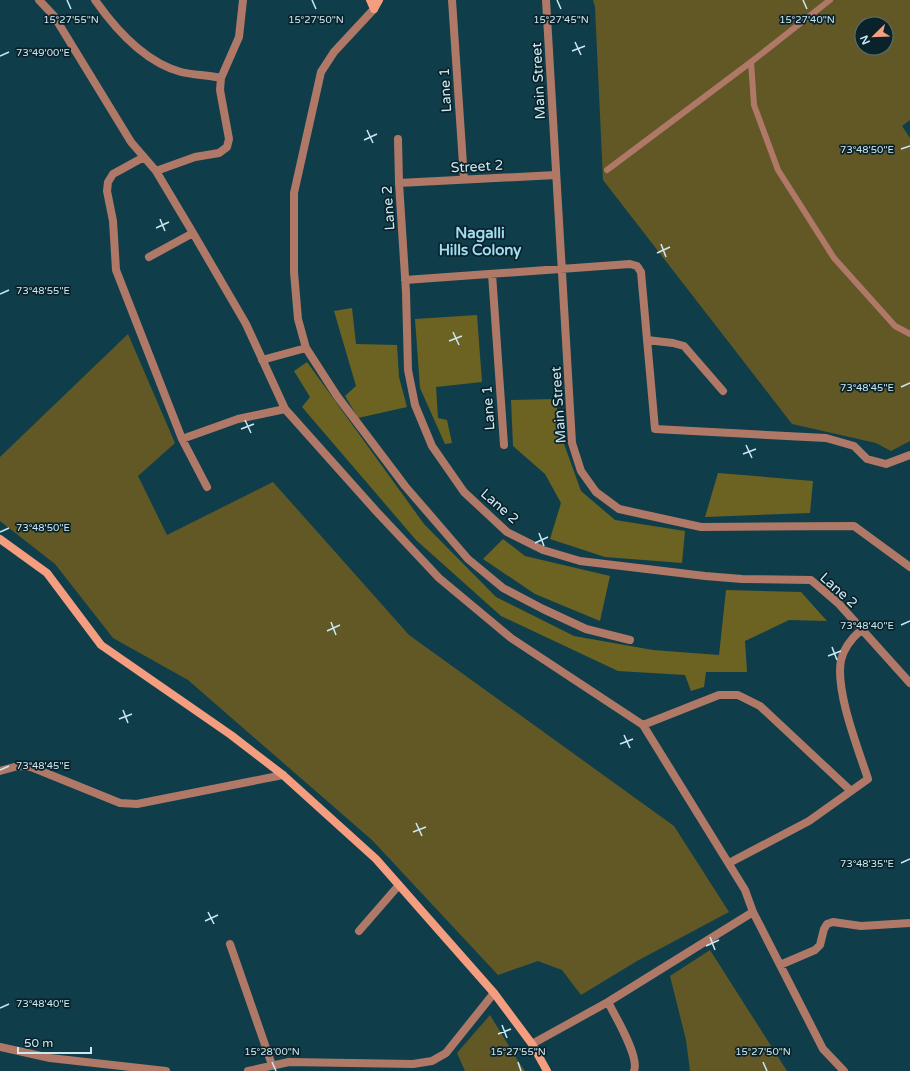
<svg xmlns="http://www.w3.org/2000/svg" width="910" height="1071" font-family="'Varela Round',sans-serif">
<style>
.green{fill:#615826;fill-rule:evenodd}
.forest{fill:#6c6222}
.lines{fill:none;stroke-linecap:round;stroke-linejoin:round}
.lane{stroke:#b07967;stroke-width:6}
.street{stroke:#b07967;stroke-width:8}
.secondary{stroke:#f49d7f;stroke-width:8}
.ticks{fill:none;stroke:#cce9f3;stroke-width:1.5}
.labels{text-anchor:middle;stroke-width:3.5;stroke-linejoin:round;paint-order:stroke}
.street-label{font-size:14px;fill:#cce9f3;stroke:#0a222a}
.neighbourhood-label{font-size:15px;font-weight:bold;fill:#a1ddf1;stroke:#0a222a}
.ticks-label{font-size:10px;text-anchor:middle;fill:#cce9f3;stroke:#0a222a;stroke-width:3.5;stroke-linejoin:round;paint-order:stroke}
</style>
<rect width="100%" height="100%" fill="#0f3e4a"/>
<path class="green" d="M 593,0 L 910,0 L 910,120 L 902,126 L 910,138 L 910,441 L 891,451 L 876,443 L 792,424 L 603,180 L 595,7 ZM 862,24 L 886,24 L 886,48 L 862,48 Z
M 128,334 L 175,443 L 138,476 L 167,535 L 273,482 L 409,635 L 674,826 L 729,912 L 637,961 L 581,995 L 562,970 L 538,961 L 498,975 L 372,840 L 188,680 L 113,638 L 55,564 L 0,521 L 0,457 Z
M 710,950 L 787,1071 L 690,1071 L 686,1040 L 670,976 Z
M 490,1015 L 520,1064 L 525,1071 L 465,1071 L 457,1053 Z"/>
<path class="forest" d="M 352,308 L 356,344 L 397,345 L 399,377 L 407,407 L 358,418 L 345,396 L 356,386 L 334,311 Z
M 477,315 L 482,382 L 436,387 L 438,418 L 447,420 L 452,443 L 445,444 L 420,388 L 415,319 Z
M 307,362 L 424,524 L 496,597 L 574,636 L 653,650 L 719,655 L 726,590 L 801,592 L 827,621 L 789,620 L 745,641 L 747,672 L 706,672 L 704,687 L 691,691 L 685,675 L 618,671 L 501,616 L 416,540 L 302,407 L 310,397 L 294,371 Z
M 556,399 L 559,430 L 581,491 L 615,520 L 685,531 L 682,563 L 605,557 L 550,539 L 561,503 L 545,474 L 513,446 L 511,400 Z
M 718,473 L 813,481 L 810,513 L 705,517 Z
M 503,539 L 525,556 L 610,576 L 600,621 L 535,594 L 483,559 Z"/>
<g class="lines">
<path class="lane" d="M 751,62 L 754,105 L 778,170 L 834,258 L 895,326 L 910,334
M 607,170 L 751,62 L 830,0"/>
<path class="street" d="M 39,0 L 54,16 L 131,142 L 156,171 L 193,233 L 246,324 L 285,409 L 376,511 L 439,578 L 511,638 L 643,725 L 745,890 L 753,912 L 823,1049 L 844,1071
M 95,0 C 116,30 144,62 181,72 C 193,75 208,75 221,78
M 452,0 L 464,179
M 546,0 L 572,443 L 581,471 L 596,492 L 619,509 L 701,527 L 854,526 L 910,567
M 374,9 L 334,52 L 321,72 L 294,193 L 294,272 L 298,319 L 306,348 L 337,396 L 405,486 L 468,559 L 503,588 L 543,609 L 586,629 L 630,640
M 398,139 L 399,183 L 406,292 L 408,370 L 415,405 L 432,446 L 464,492 L 507,532 L 543,550 L 580,561 L 705,576 L 742,579 L 811,580 L 839,604 L 910,683
M 144,157 L 113,174 L 108,182 L 107,191 L 113,221 L 116,270 L 182,439 L 238,419 L 285,409
M 156,171 L 195,157 L 219,153 L 227,147 L 229,139 L 220,90 L 221,78 L 239,37 L 243,0
M 399,183 L 556,175
M 149,257 L 193,233
M 492,274 L 504,445
M 405,280 L 630,264 L 637,266 L 641,272 L 655,429 L 826,438 L 854,446 L 867,459 L 886,464 L 910,455
M 647,340 L 673,343 L 684,346 L 723,391
M 262,360 L 306,348
M 182,439 L 207,487
M 643,725 L 719,695 L 738,695 L 760,706 L 851,791
M 0,771 L 18,766 L 31,767 L 120,803 L 137,804 L 283,775
M 729,863 L 809,821 L 868,779 C 858,748 835,691 841,660 C 844,647 852,638 861,630
M 359,931 L 399,885
M 230,944 L 272,1065
M 780,965 L 815,950 L 820,945 L 824,929 L 827,924 L 833,922 L 861,926 L 910,923
M 608,1002 C 615,1016 640,1057 634,1071
M 532,1044 L 608,1002 L 753,912
M 0,1047 L 50,1058 L 166,1071
M 248,1071 L 289,1062 L 413,1064 L 432,1061 L 446,1053 L 494,993"/>
<path class="secondary" d="M 370,0 L 374,9
M 374,9 L 379,0
M 0,539 L 47,573 L 101,645 L 231,735 L 283,775 L 376,859 L 494,993 L 532,1044 L 547,1071"/>
</g>
<path class="ticks" d="M 67,0 L 71,9M 312,0 L 316,9M 557,0 L 561,9M 803,0 L 807,9M 575,42 L 581,55M 572,51 L 585,46M 0,56 L 9,52M 367,130 L 373,143M 364,140 L 377,134M 901,149 L 910,146M 160,219 L 165,231M 156,228 L 169,222M 661,244 L 666,257M 657,253 L 670,247M 0,294 L 9,290M 453,332 L 459,345M 449,341 L 462,336M 901,387 L 910,383M 245,420 L 251,433M 241,429 L 254,424M 746,445 L 752,458M 743,454 L 756,449M 0,532 L 9,528M 539,533 L 544,546M 535,543 L 548,537M 331,622 L 336,635M 901,625 L 910,621M 327,631 L 340,625M 832,647 L 837,660M 828,656 L 841,651M 123,710 L 128,723M 119,719 L 132,714M 624,735 L 630,748M 620,744 L 633,739M 0,770 L 9,766M 416,823 L 422,836M 413,832 L 426,827M 901,863 L 910,859M 208,912 L 214,924M 205,921 L 218,915M 710,937 L 715,950M 706,946 L 719,940M 0,1008 L 9,1004M 502,1025 L 507,1038M 498,1034 L 511,1029M 272,1062 L 276,1071M 518,1062 L 521,1071M 763,1062 L 767,1071"/>
<g class="labels">
<g class="street-label">
<text transform="translate(538 81) rotate(-93)" y="5">Main Street</text>
<text transform="translate(445 90) rotate(-93)" y="5">Lane 1</text>
<text transform="translate(477 166) rotate(-3)" y="5">Street 2</text>
<text transform="translate(388 208) rotate(-94)" y="5">Lane 2</text>
<text transform="translate(558 405) rotate(-94)" y="5">Main Street</text>
<text transform="translate(488 408) rotate(-94)" y="5">Lane 1</text>
<text transform="translate(500 506) rotate(41)" y="5">Lane 2</text>
<text transform="translate(839 590) rotate(42)" y="5">Lane 2</text>
</g>
<g class="neighbourhood-label">
<text x="480" y="238">Nagalli<tspan x="480" dy="17">Hills Colony</tspan></text>
</g>
</g>
<g class="ticks-label">
<text x="71" y="23">15°27'55"N</text>
<text x="316" y="23">15°27'50"N</text>
<text x="561" y="23">15°27'45"N</text>
<text x="807" y="23">15°27'40"N</text>
<text x="43" y="56">73°49'00"E</text>
<text x="867" y="153">73°48'50"E</text>
<text x="43" y="294">73°48'55"E</text>
<text x="867" y="391">73°48'45"E</text>
<text x="43" y="531">73°48'50"E</text>
<text x="867" y="629">73°48'40"E</text>
<text x="43" y="769">73°48'45"E</text>
<text x="867" y="867">73°48'35"E</text>
<text x="43" y="1007">73°48'40"E</text>
<text x="272" y="1055">15°28'00"N</text>
<text x="518" y="1055">15°27'55"N</text>
<text x="763" y="1055">15°27'50"N</text>
</g>
<g transform="translate(874 36) rotate(247)"><circle r="19" fill="#0a222a" stroke="#58727a"/>
<path d="M0-3L7 15L0 10L-7 15Z" fill="#f39f82"/>
<text y="-6" font-size="11" font-weight="bold" text-anchor="middle" fill="#cce9f3">N</text>
</g>
<path d="M18 1047v6h73v-6" fill="none" stroke="#cce9f3" stroke-width="2"/>
<text x="24" y="1047" font-size="12" fill="#cce9f3" stroke="#0a222a" stroke-width="3" paint-order="stroke">50 m</text>
</svg>
